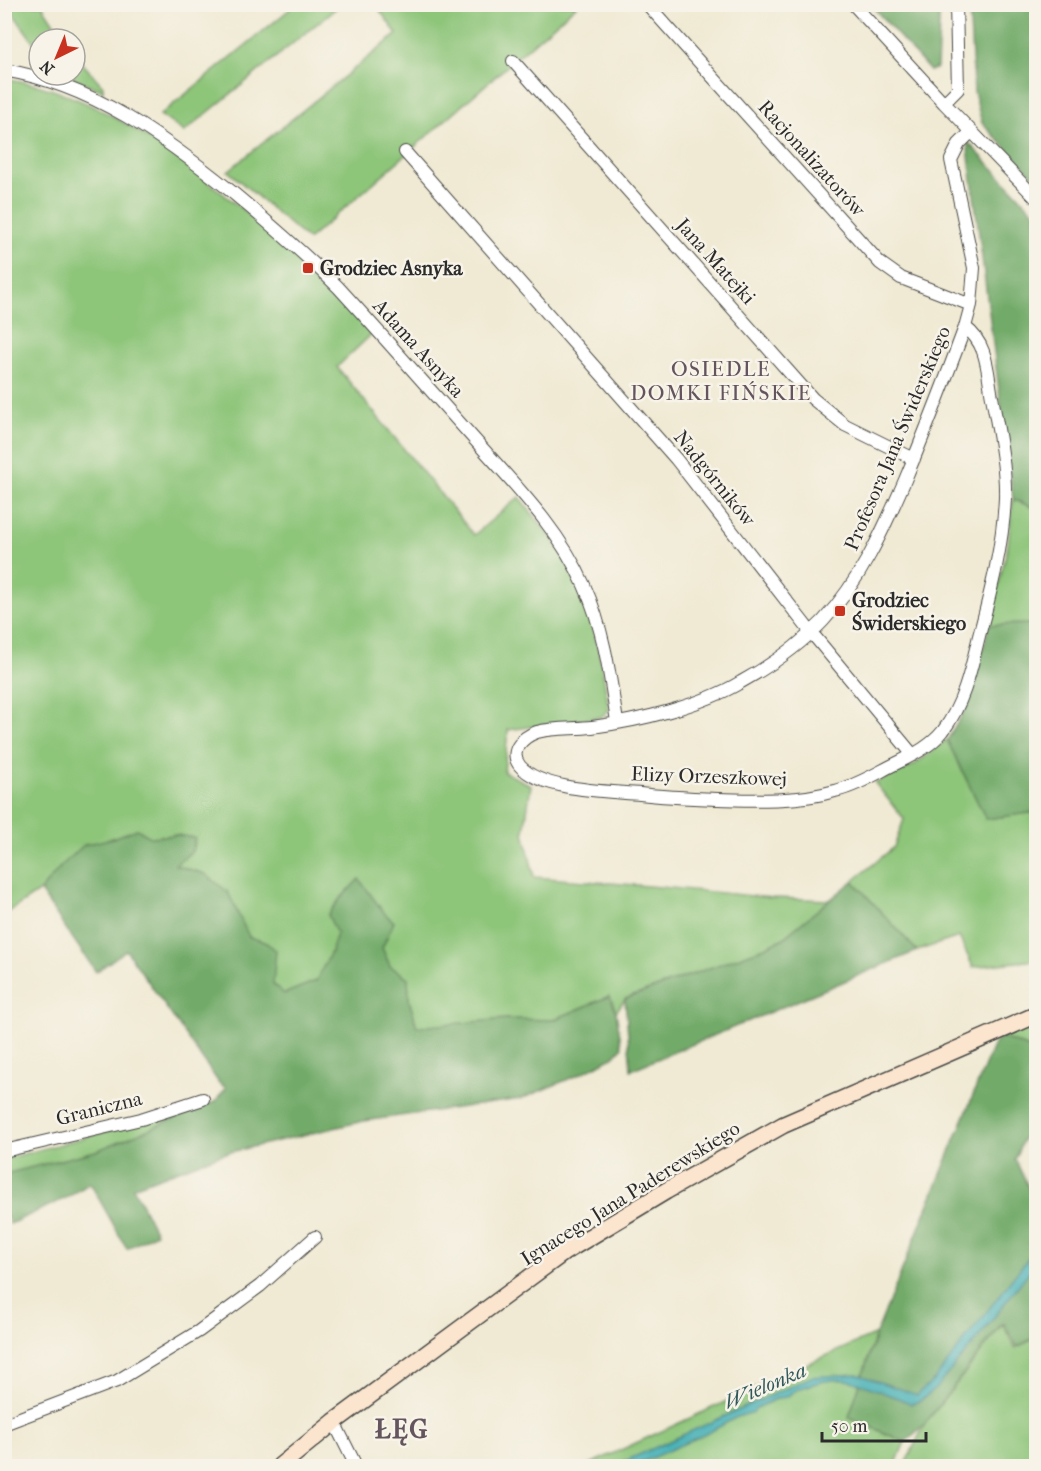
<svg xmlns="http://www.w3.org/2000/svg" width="1041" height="1471" font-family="'IM FELL French Canon',serif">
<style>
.green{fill:#8dc579;stroke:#5c7852;stroke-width:1.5}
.forest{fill:#72aa69;stroke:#4e6a4a;stroke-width:1.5}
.water{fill:#3aacb2;stroke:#326c6e;stroke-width:1.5}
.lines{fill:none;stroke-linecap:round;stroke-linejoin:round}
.street-casing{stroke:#494844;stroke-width:14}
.secondary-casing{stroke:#494844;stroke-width:19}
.street{stroke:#fff;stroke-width:12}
.secondary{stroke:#fbe5cf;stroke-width:16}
.poi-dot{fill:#c8321e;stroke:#f7f3e8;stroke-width:2}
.labels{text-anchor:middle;stroke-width:5;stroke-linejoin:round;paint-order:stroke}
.street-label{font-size:20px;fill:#2b2b2b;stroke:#f7f3e8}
.poi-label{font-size:20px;font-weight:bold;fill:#2b2b2b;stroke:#f7f3e8;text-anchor:start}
.neighbourhood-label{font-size:21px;letter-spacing:1.5px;fill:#64545d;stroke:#f7f3e8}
.water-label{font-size:21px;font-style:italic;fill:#30585a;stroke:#f7f3e8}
.district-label{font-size:26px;font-weight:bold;letter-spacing:1.5px;fill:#64545d;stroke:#f7f3e8}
</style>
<rect width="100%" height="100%" fill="#f7f3e8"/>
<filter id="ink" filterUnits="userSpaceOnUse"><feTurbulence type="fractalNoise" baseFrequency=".0167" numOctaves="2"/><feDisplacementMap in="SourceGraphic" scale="12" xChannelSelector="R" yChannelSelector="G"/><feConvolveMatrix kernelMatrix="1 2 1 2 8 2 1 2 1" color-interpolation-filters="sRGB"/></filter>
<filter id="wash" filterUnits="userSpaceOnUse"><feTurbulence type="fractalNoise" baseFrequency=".008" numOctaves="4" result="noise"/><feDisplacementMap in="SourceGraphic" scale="24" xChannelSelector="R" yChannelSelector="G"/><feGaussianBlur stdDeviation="1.35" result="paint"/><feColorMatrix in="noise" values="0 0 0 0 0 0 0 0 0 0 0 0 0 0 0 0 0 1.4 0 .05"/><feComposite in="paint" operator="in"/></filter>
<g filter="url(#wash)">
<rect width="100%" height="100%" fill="#f0ead4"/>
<path class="green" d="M 7,5 L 42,5 L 64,39 L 39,39 L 39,50 Z
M 295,5 L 340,5 L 184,132 L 160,115 Z
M 376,5 L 577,5 L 308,240 L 228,171 L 397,34 Z
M 75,55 L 103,86 L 103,91 L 67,75 L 75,75 Z
M 4,78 C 97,92 174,153 244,211 C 289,249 333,289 373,333 L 337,367 L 474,535 L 519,497 C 531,513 545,528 556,544 C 589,594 600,651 609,710 L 601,717 L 508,730 L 504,772 L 531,785 L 524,832 L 534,877 L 661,887 L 773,898 L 830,900 L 782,939 L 756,951 L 625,999 L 616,1012 L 609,996 L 553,1020 L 506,1019 L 417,1028 L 409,1000 L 408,978 L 390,966 L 382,948 L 394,922 L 385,914 L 337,934 L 331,952 L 316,981 L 284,994 L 273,984 L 265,942 L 249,937 L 238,917 L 205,874 L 175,865 L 192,851 L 195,838 L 177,835 L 150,837 L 137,829 L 113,838 L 61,866 L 40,891 L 5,914 Z
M 1013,499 L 1036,509 L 1036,624 L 989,625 L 1008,545 Z
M 947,740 L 986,819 L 1036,812 L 1036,960 L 973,967 L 959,937 L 917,951 L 853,881 L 894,847 L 904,819 L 875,783 L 914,765 Z
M 1036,1024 L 1036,1051 L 1001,1037 Z
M 215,1102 L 96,1151 L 5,1174 L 5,1159 Z
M 1003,1324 L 1015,1348 L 1036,1338 L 1036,1466 L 904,1466 L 925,1424 Z
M 876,1334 L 849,1417 L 905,1442 L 895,1466 L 586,1466 L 805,1365 Z"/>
<path class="forest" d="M 871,5 L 940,5 L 937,68 L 930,71 Z
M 969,5 L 1036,5 L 1036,179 L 982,123 L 974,92 Z
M 967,141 L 1036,214 L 1036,509 L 1013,499 Z
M 1036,624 L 1036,812 L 986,819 L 947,740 L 970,702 L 989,625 Z
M 137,829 L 150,837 L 177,835 L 195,838 L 192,851 L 175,865 L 205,874 L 228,892 L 249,937 L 265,942 L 276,950 L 273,984 L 284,994 L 316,981 L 331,952 L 337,934 L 328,915 L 339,900 L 359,879 L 385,914 L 394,922 L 382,948 L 390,966 L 408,978 L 409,1000 L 417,1027 L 506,1019 L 553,1020 L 610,996 L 616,1012 L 622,1048 L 613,1057 L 578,1075 L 521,1099 L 364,1121 L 222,1154 L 133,1187 L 156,1233 L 127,1249 L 90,1183 L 68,1197 L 10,1224 L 5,1213 L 5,1174 L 96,1151 L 215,1102 L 226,1088 L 219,1083 L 126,950 L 96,972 L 40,891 L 61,866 L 84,845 L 113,838 Z
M 853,881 L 917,951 L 631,1070 L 625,999 L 756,951 L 782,939 Z
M 1001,1037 L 1036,1051 L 1036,1108 L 1015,1159 L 1036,1203 L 1036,1337 L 1017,1347 L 1003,1322 L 925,1424 L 905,1442 L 849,1417 L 876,1334 L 993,1046 Z"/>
<path class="water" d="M 1032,1253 L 1036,1257 L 1036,1263 L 975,1342 L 935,1389 L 920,1401 L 911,1404 C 904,1400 897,1398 889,1395 C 856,1382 844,1373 807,1386 C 800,1388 792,1391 787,1397 L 779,1398 L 756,1408 L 754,1412 L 737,1417 L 710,1432 L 634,1466 L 614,1466 L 811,1377 L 857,1374 L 917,1395 L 935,1379 Z"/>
</g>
<g filter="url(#ink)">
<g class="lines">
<defs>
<path id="street" d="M 647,4 L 880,263 L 901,278 L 971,305
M 853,4 L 944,103 L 1036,198
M 513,61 L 813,399 L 845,425 L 914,459
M 4,70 C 93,85 164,137 232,192 C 268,222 304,253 338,287 C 384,337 429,389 475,440 C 515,485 560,530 584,585 C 604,629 610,675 617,722
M 944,103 L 958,89 L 956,4
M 405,152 L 676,459 L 806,626 L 913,755
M 965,327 C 988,344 987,371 992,397 C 998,430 1006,464 1005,498 C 1003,545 991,591 979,636 C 971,669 964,703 943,731 C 932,745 915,754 899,762 C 878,772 857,786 835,791 C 797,802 757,800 718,799 C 692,798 666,797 640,794 C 608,791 542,791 520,766 C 508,752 522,737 537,732 C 554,727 575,729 592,727 C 638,721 701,706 741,682 C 770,666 800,645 823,621 C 861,580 883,531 905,480 C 926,430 946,378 965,327 L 971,305 L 974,268 L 951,160 L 959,144 L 971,132
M 4,1151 L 141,1119 L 203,1099
M 334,1422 L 356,1466
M 4,1424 L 117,1381 L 199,1331 L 260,1286 L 315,1237"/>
<path id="secondary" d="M 280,1466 L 334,1422 L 563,1253 L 666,1191 L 783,1125 L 1036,1015"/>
</defs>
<use href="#street" class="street-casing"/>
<use href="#secondary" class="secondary-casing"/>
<use href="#street" class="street"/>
<use href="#secondary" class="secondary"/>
</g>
</g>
<g class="poi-dot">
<rect x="302" y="262" width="12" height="12" rx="3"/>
<rect x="834" y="605" width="12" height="12" rx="3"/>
</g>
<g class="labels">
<g class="street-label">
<text transform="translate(812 158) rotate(48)" y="7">Racjonalizatorów</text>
<text transform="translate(716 261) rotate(48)" y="7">Jana Matejki</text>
<text transform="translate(419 348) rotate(48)" y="7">Adama Asnyka</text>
<text transform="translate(897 438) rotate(-67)" y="7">Profesora Jana Świderskiego</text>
<text transform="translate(715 478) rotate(51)" y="7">Nadgórników</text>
<text transform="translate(709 776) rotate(2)" y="7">Elizy Orzeszkowej</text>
<text transform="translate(99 1108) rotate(-14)" y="7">Graniczna</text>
<text transform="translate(630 1193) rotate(-32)" y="7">Ignacego Jana Paderewskiego</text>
</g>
<g class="poi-label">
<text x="320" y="275">Grodziec Asnyka</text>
<text x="852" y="607">Grodziec<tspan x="852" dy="23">Świderskiego</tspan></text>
</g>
<g class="neighbourhood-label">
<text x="721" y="376">OSIEDLE<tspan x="721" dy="24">DOMKI FIŃSKIE</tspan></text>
</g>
<g class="water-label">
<text transform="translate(765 1386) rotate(-23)" y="7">Wielonka</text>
</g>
<g class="district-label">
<text x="402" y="1438">ŁĘG</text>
</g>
</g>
<rect width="1041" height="1471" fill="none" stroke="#f7f3e8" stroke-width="24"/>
<g transform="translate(57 57) rotate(223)"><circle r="28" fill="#f7f3e8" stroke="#a5a39c" stroke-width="1.5"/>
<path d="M0-4.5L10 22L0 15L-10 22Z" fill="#c8321e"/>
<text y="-9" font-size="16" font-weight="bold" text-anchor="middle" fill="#2b2b2b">N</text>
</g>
<path d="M822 1432v9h104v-9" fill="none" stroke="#2b2b2b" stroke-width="3"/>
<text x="831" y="1432" font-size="18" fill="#2b2b2b" stroke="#f7f3e8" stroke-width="4.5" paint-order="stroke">50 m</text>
</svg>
